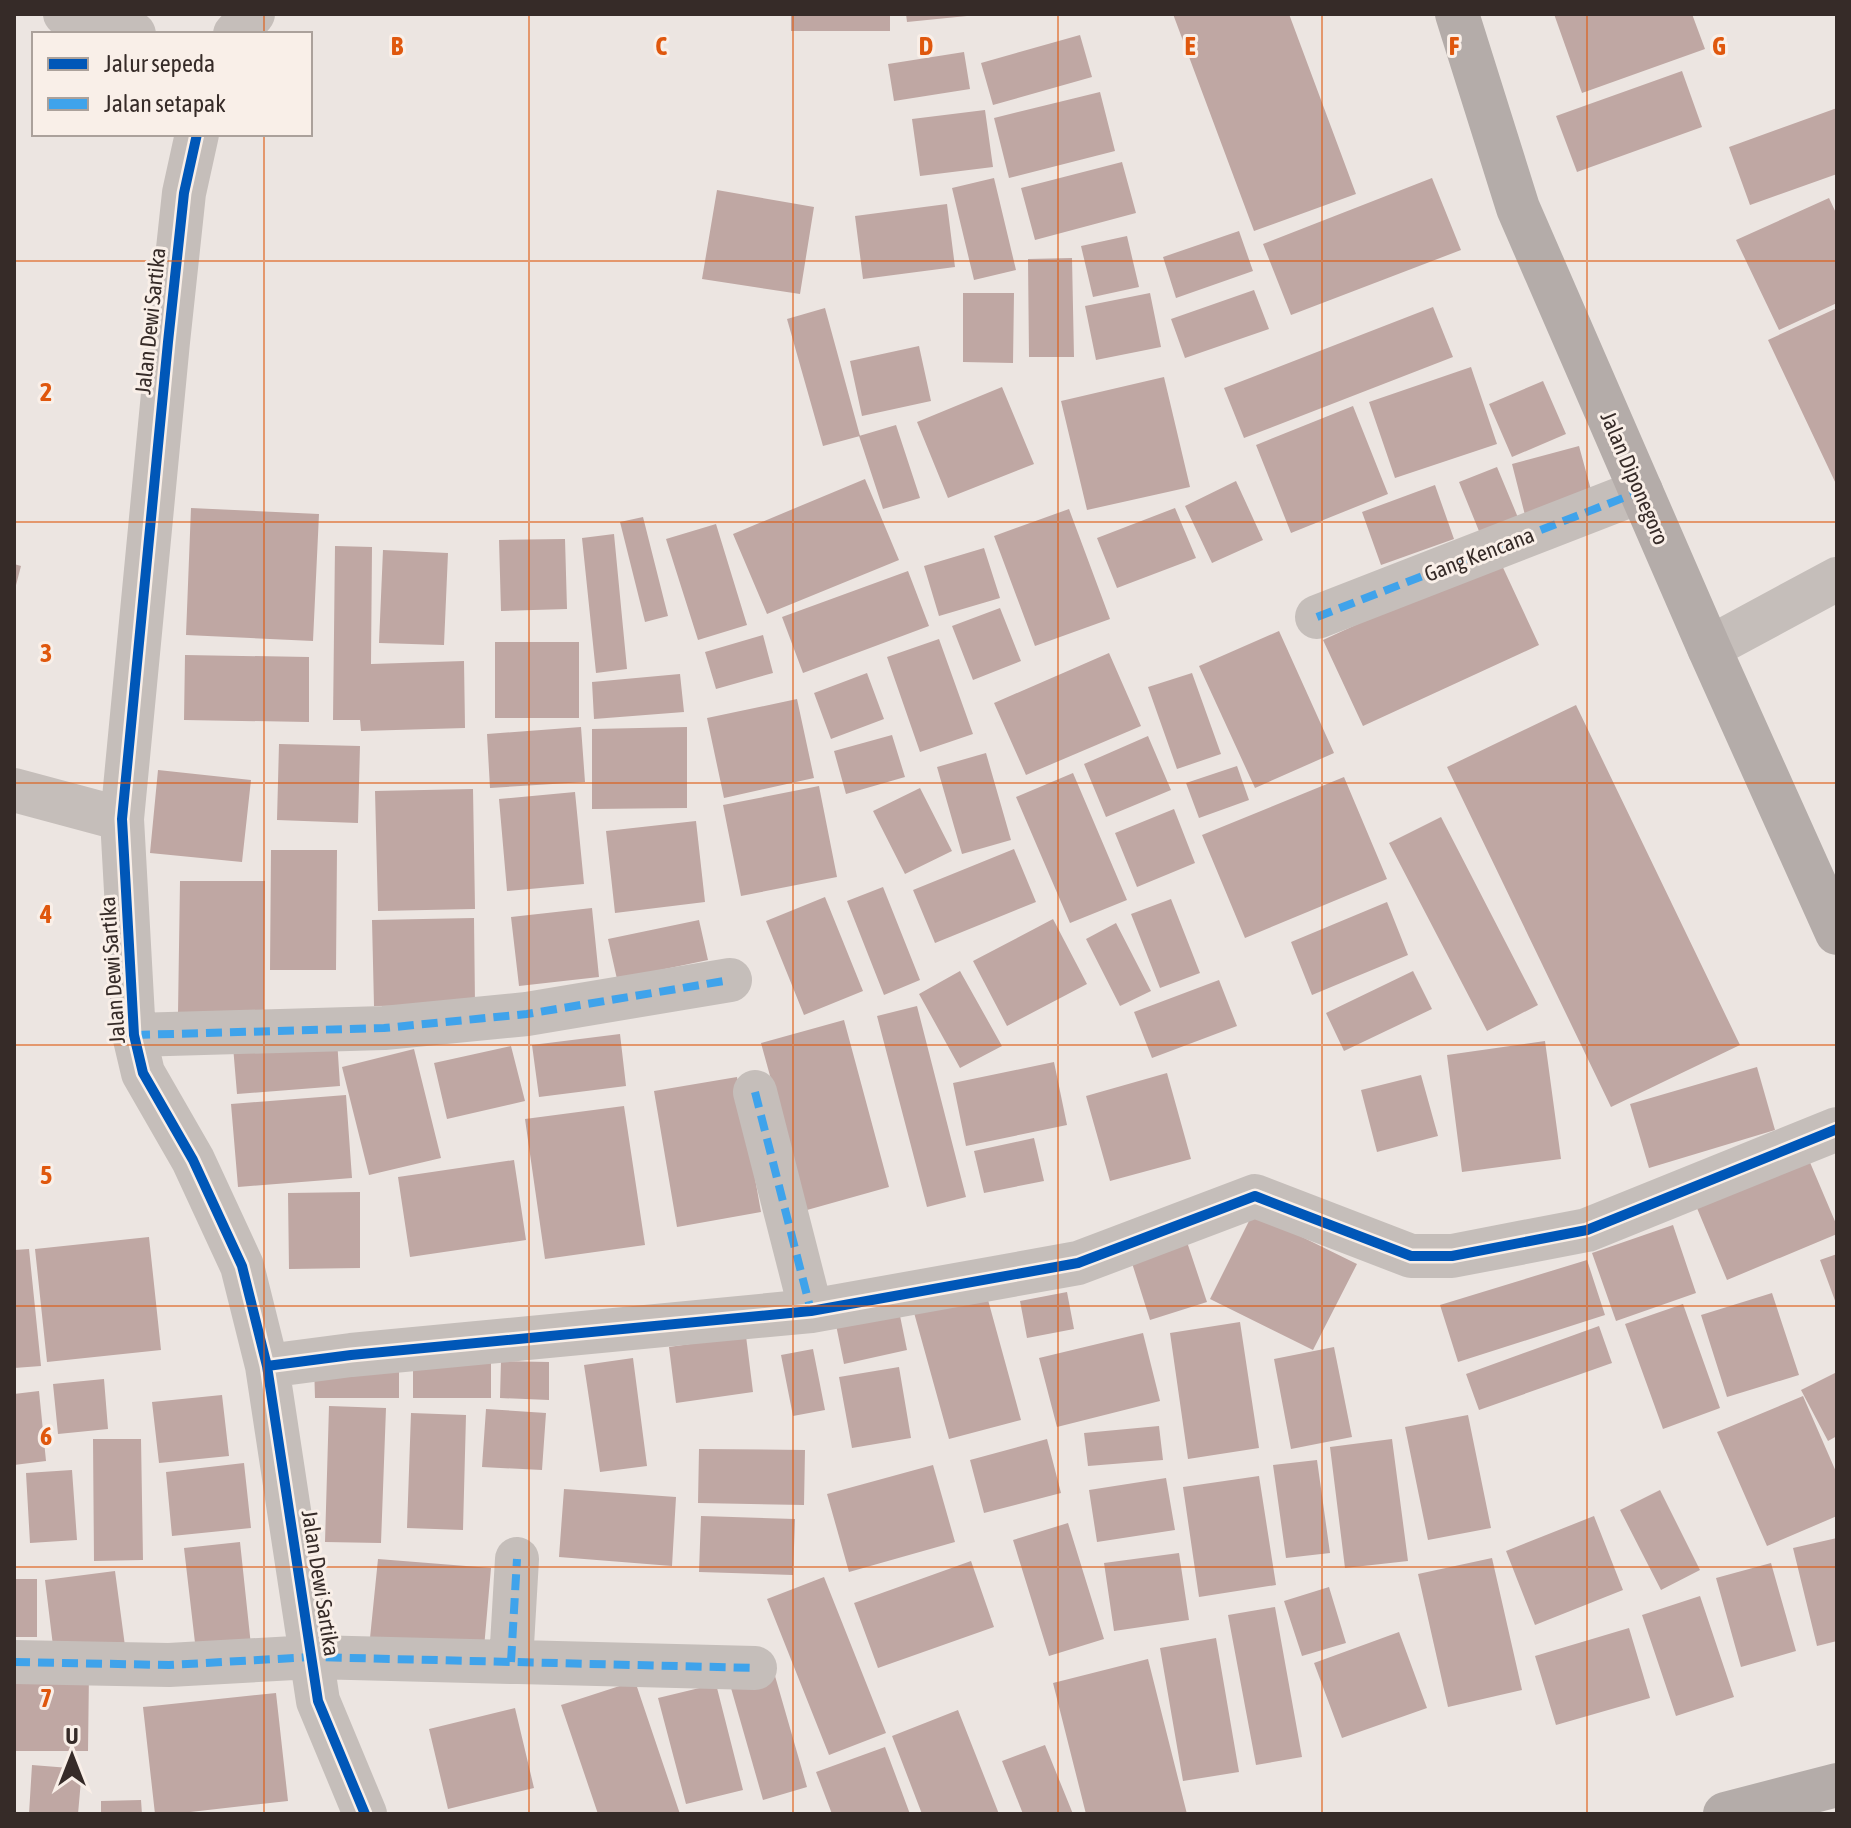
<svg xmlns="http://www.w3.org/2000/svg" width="1851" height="1828" font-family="'Asap Condensed',sans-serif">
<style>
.building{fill:#bfa7a3}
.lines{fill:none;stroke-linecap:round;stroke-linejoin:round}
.minor{stroke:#c5beba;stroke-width:44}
.major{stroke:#b4aca9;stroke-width:44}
.quiet{stroke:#3fa3eb;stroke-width:8;stroke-dasharray:16 8;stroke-linecap:butt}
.cycleway-casing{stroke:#f9efe8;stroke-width:15}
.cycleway{stroke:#0057b8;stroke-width:10}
.grid{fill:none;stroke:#df570d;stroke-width:2;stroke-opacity:0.55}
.labels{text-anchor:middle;stroke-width:6;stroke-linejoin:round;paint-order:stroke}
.street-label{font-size:22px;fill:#362b28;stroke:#f9efe8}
.grid-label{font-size:26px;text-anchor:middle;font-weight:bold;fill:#df570d;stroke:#f9efe8;stroke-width:6;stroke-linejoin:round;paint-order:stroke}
</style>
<rect width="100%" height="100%" fill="#ece5e1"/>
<path class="building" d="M 791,14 L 890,14 L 890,31 L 791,31 Z
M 906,14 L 967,14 L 967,16 L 907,22 Z
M 1173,14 L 1289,14 L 1356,194 L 1254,231 Z
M 1554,14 L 1692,14 L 1705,49 L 1582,93 Z
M 1080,35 L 1092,77 L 993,105 L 981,63 Z
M 964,52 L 970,89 L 894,101 L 888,64 Z
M 1682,71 L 1702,127 L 1577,172 L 1556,116 Z
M 1100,92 L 1115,151 L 1009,178 L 994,118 Z
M 1837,108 L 1837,174 L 1750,205 L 1729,147 Z
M 985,110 L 993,167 L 920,176 L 912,119 Z
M 1122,162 L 1136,213 L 1035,240 L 1021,188 Z
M 994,178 L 1016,270 L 974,280 L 952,188 Z
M 1432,178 L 1461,250 L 1291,315 L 1263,244 Z
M 717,190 L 814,207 L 800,294 L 702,279 Z
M 1829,198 L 1837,215 L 1837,303 L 1779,330 L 1736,240 Z
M 947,204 L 955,267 L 863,279 L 855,216 Z
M 1239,231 L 1253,271 L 1176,298 L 1163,257 Z
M 1127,236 L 1139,287 L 1093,297 L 1081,246 Z
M 1072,258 L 1074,357 L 1029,357 L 1028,259 Z
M 1254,290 L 1269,329 L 1185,358 L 1171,319 Z
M 963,293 L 1014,293 L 1013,363 L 963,362 Z
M 1150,293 L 1161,347 L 1096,360 L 1085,306 Z
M 1433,307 L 1453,357 L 1244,438 L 1224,388 Z
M 825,308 L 860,436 L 823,446 L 787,319 Z
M 1837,308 L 1837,486 L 1768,340 Z
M 919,346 L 931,401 L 862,416 L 850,361 Z
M 1471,367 L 1497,444 L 1395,478 L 1369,402 Z
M 1164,377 L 1190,487 L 1087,510 L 1061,401 Z
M 1543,381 L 1566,434 L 1512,457 L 1489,404 Z
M 1002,387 L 1034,464 L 948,498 L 917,422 Z
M 1353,406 L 1388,494 L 1291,533 L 1256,445 Z
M 896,425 L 920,498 L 883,509 L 859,436 Z
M 1579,446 L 1594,501 L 1526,519 L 1512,464 Z
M 1497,467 L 1519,520 L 1481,536 L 1459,482 Z
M 865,479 L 899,560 L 767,614 L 733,534 Z
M 1236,481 L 1263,540 L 1212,563 L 1185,506 Z
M 1435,485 L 1454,539 L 1381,565 L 1362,512 Z
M 191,508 L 319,514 L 313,641 L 186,635 Z
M 1175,508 L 1196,558 L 1117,588 L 1097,538 Z
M 1069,509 L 1110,619 L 1035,646 L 994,536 Z
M 643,517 L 668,616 L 645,622 L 620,522 Z
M 716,524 L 747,625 L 698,640 L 666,539 Z
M 614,534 L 627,669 L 596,673 L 582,538 Z
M 565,539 L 567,609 L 501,611 L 499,540 Z
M 335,546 L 372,547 L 371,664 L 464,661 L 465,728 L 361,731 L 360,720 L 333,720 Z
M 984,548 L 1000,598 L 939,616 L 924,566 Z
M 383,550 L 448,553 L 444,645 L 379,643 Z
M 1499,559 L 1539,645 L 1363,726 L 1323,640 Z
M 14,564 L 21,566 L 15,589 L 14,589 Z
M 908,571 L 929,626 L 803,673 L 782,617 Z
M 1000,608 L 1021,661 L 973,680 L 952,626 Z
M 1279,631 L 1334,753 L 1255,788 L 1199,666 Z
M 763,635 L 773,673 L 716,689 L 705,652 Z
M 939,639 L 973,734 L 920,752 L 887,657 Z
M 495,642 L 579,642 L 579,718 L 495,718 Z
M 1109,653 L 1141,726 L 1026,775 L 994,703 Z
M 185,655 L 309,657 L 309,722 L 184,720 Z
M 867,673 L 884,719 L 831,739 L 814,693 Z
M 1192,673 L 1221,754 L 1177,769 L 1148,687 Z
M 680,674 L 684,712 L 594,719 L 592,682 Z
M 797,699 L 814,778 L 724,798 L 707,718 Z
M 1576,705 L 1740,1045 L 1611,1107 L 1447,767 Z
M 581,727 L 585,782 L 490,788 L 487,734 Z
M 687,727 L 687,808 L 592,809 L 592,729 Z
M 892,735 L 905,777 L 846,794 L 834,751 Z
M 1148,736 L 1171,790 L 1106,817 L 1084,764 Z
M 279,744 L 360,746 L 358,823 L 277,820 Z
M 986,753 L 1011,840 L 962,854 L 937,767 Z
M 1237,766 L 1249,800 L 1199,818 L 1186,783 Z
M 158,770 L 251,780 L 242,862 L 150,853 Z
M 1073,773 L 1127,900 L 1070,923 L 1016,797 Z
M 1344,777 L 1387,879 L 1245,938 L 1202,835 Z
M 819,786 L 837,877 L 741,896 L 723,805 Z
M 920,788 L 952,851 L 905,874 L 873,811 Z
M 473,789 L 475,909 L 378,911 L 375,791 Z
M 575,792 L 584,884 L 507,891 L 499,799 Z
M 1174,809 L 1195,863 L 1137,887 L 1115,833 Z
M 1441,817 L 1538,1005 L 1487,1031 L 1389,843 Z
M 696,821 L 705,902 L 615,913 L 606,831 Z
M 1014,849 L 1036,902 L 935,943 L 913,890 Z
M 271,850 L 337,850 L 336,970 L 270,970 Z
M 180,881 L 265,881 L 264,1014 L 178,1013 Z
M 883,887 L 920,980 L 884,995 L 847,901 Z
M 825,897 L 863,991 L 804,1015 L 766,921 Z
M 1171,899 L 1200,973 L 1160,988 L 1131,914 Z
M 1387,902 L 1408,955 L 1312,995 L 1291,942 Z
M 592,908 L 599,977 L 519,986 L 511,917 Z
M 474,918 L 475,1005 L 374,1006 L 372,920 Z
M 1053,919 L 1087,984 L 1007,1026 L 973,961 Z
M 699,920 L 708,960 L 617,979 L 608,939 Z
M 1116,923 L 1151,991 L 1120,1006 L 1086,939 Z
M 960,971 L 1002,1046 L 960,1068 L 919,994 Z
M 1413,971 L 1432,1009 L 1344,1051 L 1326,1013 Z
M 1219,980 L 1237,1026 L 1152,1058 L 1134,1012 Z
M 917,1006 L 966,1197 L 927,1207 L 877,1016 Z
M 844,1020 L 889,1187 L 807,1210 L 761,1043 Z
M 620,1034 L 626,1086 L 539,1097 L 532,1045 Z
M 337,1039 L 340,1086 L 237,1094 L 233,1046 Z
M 1545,1041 L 1561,1159 L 1462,1172 L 1447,1055 Z
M 511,1046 L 525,1101 L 447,1119 L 434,1063 Z
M 414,1049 L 441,1158 L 369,1175 L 342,1067 Z
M 1054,1062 L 1067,1125 L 966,1146 L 953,1083 Z
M 1757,1067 L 1775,1130 L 1649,1168 L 1630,1104 Z
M 1167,1073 L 1191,1159 L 1110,1181 L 1086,1096 Z
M 1421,1075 L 1438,1136 L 1377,1152 L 1361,1090 Z
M 737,1077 L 761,1212 L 677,1227 L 654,1091 Z
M 346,1095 L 352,1178 L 238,1187 L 231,1104 Z
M 624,1106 L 645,1245 L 545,1259 L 525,1119 Z
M 1034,1138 L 1044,1181 L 984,1193 L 974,1151 Z
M 1806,1153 L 1837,1226 L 1837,1234 L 1727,1280 L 1694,1201 Z
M 514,1160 L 526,1240 L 410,1257 L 398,1177 Z
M 360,1192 L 360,1268 L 289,1269 L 288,1193 Z
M 1253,1213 L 1357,1264 L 1313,1350 L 1210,1299 Z
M 1673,1225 L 1696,1293 L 1616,1321 L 1592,1253 Z
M 149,1237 L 161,1350 L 47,1362 L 35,1249 Z
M 1187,1242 L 1207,1302 L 1150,1320 L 1131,1260 Z
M 29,1249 L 41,1366 L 14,1368 L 14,1250 Z
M 1837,1254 L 1837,1306 L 1820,1260 Z
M 1587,1260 L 1605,1315 L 1458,1362 L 1440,1305 Z
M 985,1289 L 1021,1420 L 949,1439 L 913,1309 Z
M 1067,1292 L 1074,1329 L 1027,1338 L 1020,1301 Z
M 1772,1293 L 1799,1375 L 1727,1397 L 1701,1315 Z
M 1683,1304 L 1720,1408 L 1663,1429 L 1625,1324 Z
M 898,1306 L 907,1350 L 844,1364 L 835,1320 Z
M 1240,1322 L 1259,1448 L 1188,1459 L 1170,1333 Z
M 1599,1326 L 1612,1363 L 1479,1410 L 1466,1374 Z
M 1143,1333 L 1160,1401 L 1057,1427 L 1039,1358 Z
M 746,1336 L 753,1392 L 676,1403 L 669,1347 Z
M 1334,1347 L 1352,1437 L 1291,1449 L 1274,1359 Z
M 813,1349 L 825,1410 L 793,1416 L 781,1355 Z
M 413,1358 L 491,1358 L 491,1398 L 413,1398 Z
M 633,1358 L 647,1466 L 600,1472 L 584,1365 Z
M 501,1361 L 549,1362 L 549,1400 L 500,1398 Z
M 314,1364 L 399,1364 L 399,1398 L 315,1398 Z
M 899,1367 L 911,1438 L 852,1448 L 839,1377 Z
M 1837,1372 L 1837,1436 L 1828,1441 L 1801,1390 Z
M 104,1379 L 108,1429 L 58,1434 L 53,1384 Z
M 39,1391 L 46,1461 L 14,1465 L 14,1394 Z
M 222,1395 L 229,1456 L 159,1463 L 152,1402 Z
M 1803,1396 L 1837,1474 L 1837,1516 L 1767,1546 L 1717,1432 Z
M 329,1406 L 386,1408 L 381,1543 L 325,1542 Z
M 486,1409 L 546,1413 L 542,1470 L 482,1467 Z
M 411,1413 L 466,1415 L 463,1530 L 407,1528 Z
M 1468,1415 L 1491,1528 L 1428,1540 L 1405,1427 Z
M 1159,1426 L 1163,1460 L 1088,1466 L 1084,1433 Z
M 93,1439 L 141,1439 L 143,1560 L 94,1561 Z
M 1047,1439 L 1061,1493 L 984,1513 L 970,1460 Z
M 1392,1439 L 1408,1561 L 1345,1568 L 1330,1447 Z
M 699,1449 L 805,1450 L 804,1505 L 698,1503 Z
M 1317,1460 L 1330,1553 L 1286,1558 L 1273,1465 Z
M 244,1463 L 251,1528 L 172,1536 L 166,1472 Z
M 933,1465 L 955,1542 L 849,1572 L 827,1494 Z
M 72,1470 L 77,1540 L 30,1543 L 26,1473 Z
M 1259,1476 L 1276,1585 L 1199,1597 L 1183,1487 Z
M 1166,1478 L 1175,1530 L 1097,1542 L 1089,1490 Z
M 564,1489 L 676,1497 L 672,1566 L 559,1557 Z
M 1660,1490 L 1700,1570 L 1661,1590 L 1620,1510 Z
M 701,1516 L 795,1519 L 793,1575 L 699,1572 Z
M 1594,1516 L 1623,1590 L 1535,1625 L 1506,1551 Z
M 1068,1523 L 1104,1639 L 1049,1656 L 1013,1540 Z
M 1837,1538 L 1837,1641 L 1817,1646 L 1793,1548 Z
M 240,1542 L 252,1655 L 197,1660 L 184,1548 Z
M 1179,1553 L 1189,1620 L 1114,1631 L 1104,1563 Z
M 1492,1558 L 1522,1690 L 1448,1707 L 1418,1574 Z
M 378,1559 L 491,1568 L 484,1648 L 370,1638 Z
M 971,1561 L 994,1627 L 878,1668 L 854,1603 Z
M 1771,1563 L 1796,1651 L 1741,1667 L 1716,1578 Z
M 115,1571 L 125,1646 L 54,1654 L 45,1580 Z
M 824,1577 L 886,1733 L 829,1755 L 767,1599 Z
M 14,1579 L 37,1579 L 37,1637 L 14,1637 Z
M 1329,1587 L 1346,1643 L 1302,1656 L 1284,1601 Z
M 1700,1596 L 1734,1697 L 1676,1716 L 1642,1615 Z
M 1275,1607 L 1302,1757 L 1256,1765 L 1228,1615 Z
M 1629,1628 L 1650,1698 L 1556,1725 L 1535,1656 Z
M 1399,1632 L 1427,1708 L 1342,1738 L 1314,1663 Z
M 1216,1638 L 1239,1772 L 1183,1781 L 1160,1648 Z
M 1148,1659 L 1187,1814 L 1086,1814 L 1053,1683 Z
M 773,1669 L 807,1787 L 763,1800 L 729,1681 Z
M 14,1672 L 89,1672 L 88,1751 L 14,1751 Z
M 635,1681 L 680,1814 L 598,1814 L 561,1705 Z
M 716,1684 L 743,1790 L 686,1804 L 658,1698 Z
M 276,1693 L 288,1801 L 173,1814 L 155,1814 L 143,1707 Z
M 515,1708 L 534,1788 L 448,1809 L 429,1729 Z
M 958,1710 L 999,1814 L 922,1814 L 892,1736 Z
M 1045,1745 L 1073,1814 L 1023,1814 L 1002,1761 Z
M 885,1747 L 910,1814 L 832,1814 L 816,1772 Z
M 32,1765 L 82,1769 L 78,1814 L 29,1814 Z
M 141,1800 L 142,1814 L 101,1814 L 101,1801 Z"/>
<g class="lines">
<path class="minor" d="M 65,14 L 134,34
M 235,34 L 253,14
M 197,134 L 184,193 L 168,342 L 122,819 L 134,1035 L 143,1073 L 193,1160 L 242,1266 L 267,1366 L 318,1701 L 365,1814
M 1317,617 L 1641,491
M 1709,648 L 1837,579
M 14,790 L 122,819
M 134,1035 L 384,1028 L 527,1014 L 730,980
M 755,1092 L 811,1311
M 267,1366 L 351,1355 L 811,1311 L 1078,1263 L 1255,1196 L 1411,1256 L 1452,1256 L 1587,1230 L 1837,1129
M 14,1662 L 169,1665 L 312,1657 L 755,1668
M 511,1662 L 517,1559"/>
<path class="major" d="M 1457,14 L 1518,208 L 1709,648 L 1837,933
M 1725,1814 L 1837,1785"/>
<path class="quiet" d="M 1317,617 L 1641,491
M 134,1035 L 384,1028 L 527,1014 L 730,980
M 755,1092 L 811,1311
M 14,1662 L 169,1665 L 312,1657 L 755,1668
M 511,1662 L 517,1559"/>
<defs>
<path id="cycleway" d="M 197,134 L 184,193 L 168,342 L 122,819 L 134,1035 L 143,1073 L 193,1160 L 242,1266 L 267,1366 L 318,1701 L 365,1814
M 267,1366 L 351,1355 L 811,1311 L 1078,1263 L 1255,1196 L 1411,1256 L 1452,1256 L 1587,1230 L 1837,1129"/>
</defs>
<use href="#cycleway" class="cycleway-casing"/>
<use href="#cycleway" class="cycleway"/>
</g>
<path class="grid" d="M 264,14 L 264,34M 529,14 L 529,1814M 793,14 L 793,1814M 1058,14 L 1058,1814M 1322,14 L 1322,1814M 1587,14 L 1587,1814M 264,134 L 264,1814M 14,261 L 1837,261M 14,522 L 1837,522M 14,783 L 1837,783M 14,1045 L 1837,1045M 14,1306 L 1837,1306M 14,1567 L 1837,1567"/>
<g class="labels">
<g class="street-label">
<text transform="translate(150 321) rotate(-84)" y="8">Jalan Dewi Sartika</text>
<text transform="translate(1635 478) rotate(67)" y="8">Jalan Diponegoro</text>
<text transform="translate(1479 554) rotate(-21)" y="8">Gang Kencana</text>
<text transform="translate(112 970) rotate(-94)" y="8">Jalan Dewi Sartika</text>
<text transform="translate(321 1583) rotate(81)" y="8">Jalan Dewi Sartika</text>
</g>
</g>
<g class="grid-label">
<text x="397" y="55">B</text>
<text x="661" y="55">C</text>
<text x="926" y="55">D</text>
<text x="1190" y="55">E</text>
<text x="1454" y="55">F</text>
<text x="1719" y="55">G</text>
<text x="46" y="401">2</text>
<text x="46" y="662">3</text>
<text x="46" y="923">4</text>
<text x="46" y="1184">5</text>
<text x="46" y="1445">6</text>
<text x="46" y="1707">7</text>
</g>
<rect width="1851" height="1828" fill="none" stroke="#362b28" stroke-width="32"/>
<rect x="32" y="32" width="280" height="104" fill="#f9efe8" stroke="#aba19b" stroke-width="2"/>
<rect x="48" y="58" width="40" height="12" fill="#0057b8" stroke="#aba19b" stroke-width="2"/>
<text x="104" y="72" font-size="24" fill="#362b28">Jalur sepeda</text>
<rect x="48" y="98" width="40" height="12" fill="#3fa3eb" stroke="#aba19b" stroke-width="2"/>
<text x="104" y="112" font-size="24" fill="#362b28">Jalan setapak</text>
<g transform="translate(72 1756)" stroke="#f9efe8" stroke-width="6" paint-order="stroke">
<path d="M0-6L14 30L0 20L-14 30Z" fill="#362b28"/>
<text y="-12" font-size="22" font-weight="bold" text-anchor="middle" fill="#362b28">U</text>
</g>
</svg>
